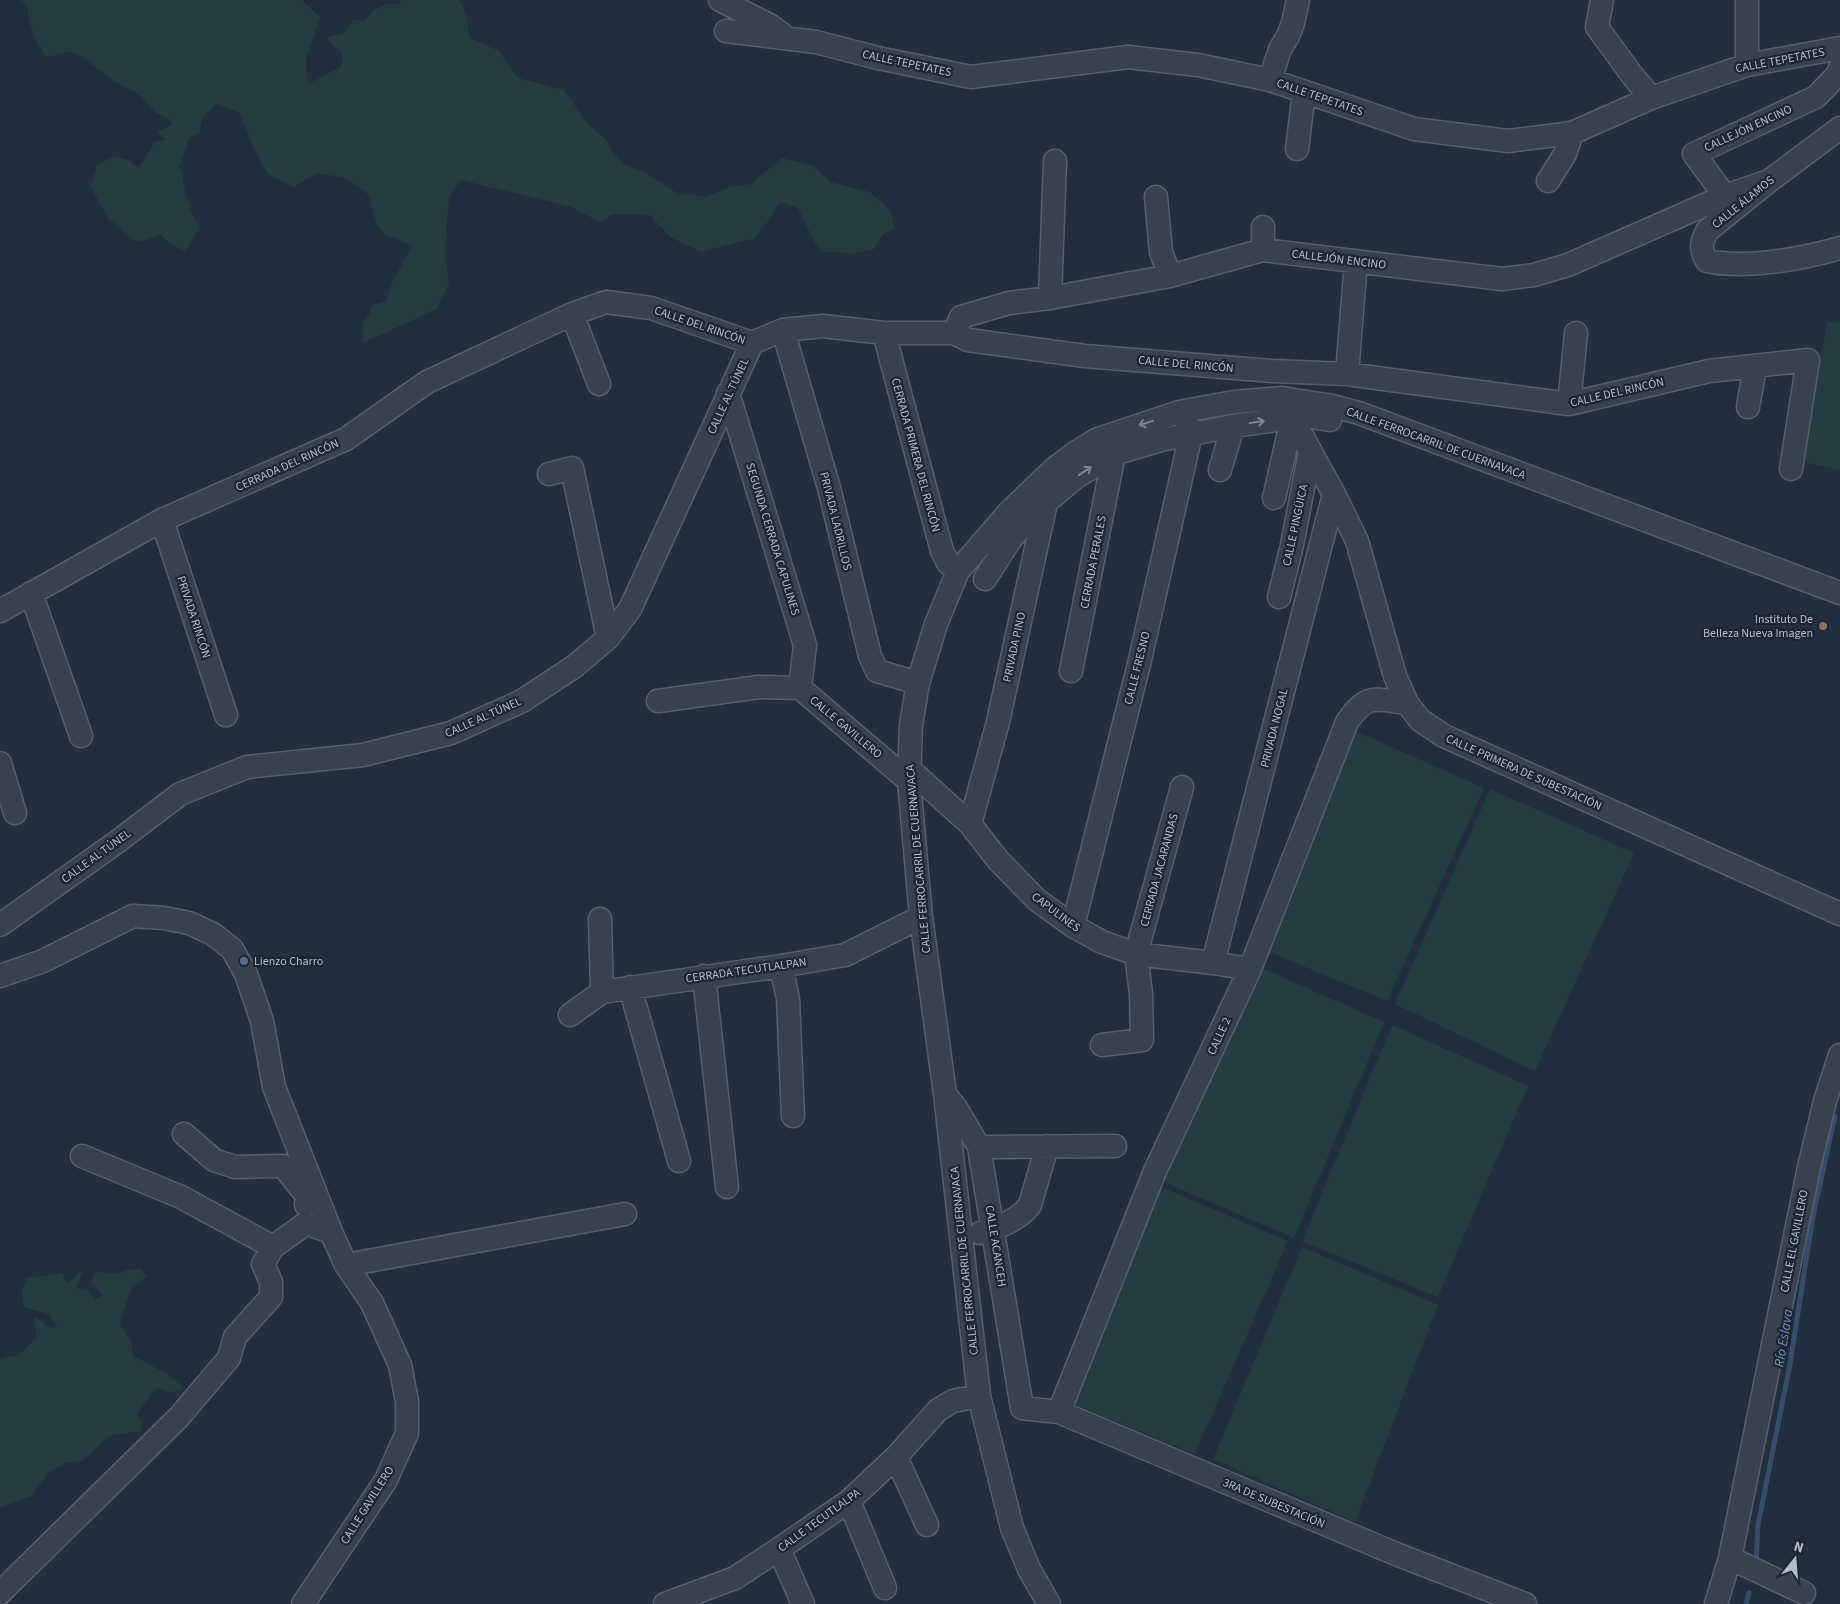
<svg xmlns="http://www.w3.org/2000/svg" width="1840" height="1604" font-family="'Source Sans 3',sans-serif">
<style>
.green{fill:#263c3f}
.lines{fill:none;stroke-linecap:round;stroke-linejoin:round}
.stream{stroke:#394c67;stroke-width:5}
.minor-casing{stroke:#565f6c;stroke-width:25}
.minor{stroke:#38414e;stroke-width:22}
.oneway{stroke:#7c8592}
.education-dot{fill:#8d6e63;stroke:#1d2633;stroke-width:2}
.service-dot{fill:#5c6f8a;stroke:#1d2633;stroke-width:2}
.labels{text-anchor:middle;stroke-width:4.5;stroke-linejoin:round;paint-order:stroke}
.street-label{font-size:12px;fill:#b4bcc9;stroke:#1d2633}
.poi-label{font-size:12px;fill:#b4bcc9;stroke:#1d2633;text-anchor:end}
.water-label{font-size:14px;font-style:italic;fill:#7c92b1;stroke:#1d2633}
</style>
<rect width="100%" height="100%" fill="#242f3e"/>
<path class="green" d="M 19,0 L 302,0 L 320,17 L 306,59 L 308,84 L 342,66 L 342,53 L 326,38 L 344,33 L 354,19 L 364,22 C 371,12 384,0 398,4 L 401,0 L 459,0 L 466,13 L 470,38 L 499,51 L 518,78 L 564,90 L 588,124 L 607,141 L 612,151 L 625,164 L 649,175 L 677,193 L 706,197 L 729,187 L 751,184 L 782,158 L 811,165 L 831,182 L 870,192 L 891,211 L 894,228 L 884,234 L 873,250 L 855,253 L 822,252 L 815,243 L 798,208 L 780,202 L 769,220 L 755,238 L 701,252 L 670,237 L 650,215 L 612,214 L 600,222 L 571,207 L 461,180 L 449,197 L 445,251 L 449,284 L 437,309 L 363,343 L 363,323 L 370,313 L 372,305 L 386,301 L 392,282 L 412,247 L 396,238 L 386,235 L 376,224 L 369,195 L 346,178 L 317,173 L 294,187 L 267,173 L 252,145 L 240,113 L 216,104 L 203,117 L 199,133 L 189,138 L 179,167 C 183,174 183,181 185,190 C 188,202 192,216 199,227 L 185,252 L 169,243 L 161,235 L 139,242 L 133,240 L 107,217 L 91,187 L 97,165 L 113,156 L 128,160 L 139,168 L 155,142 L 167,140 L 157,132 L 172,125 L 170,120 L 155,112 L 138,94 L 117,83 L 79,55 L 70,52 L 46,57 C 35,39 30,28 27,7 Z
M 1828,321 L 1840,323 L 1840,470 L 1798,461 Z
M 1355,731 L 1484,788 L 1387,1001 L 1262,949 Z
M 1490,789 L 1634,853 L 1535,1071 L 1395,1004 Z
M 1257,966 L 1384,1022 L 1294,1238 L 1164,1182 Z
M 1392,1025 L 1528,1086 L 1438,1297 L 1302,1241 Z
M 1154,1184 L 1288,1241 L 1195,1454 L 1066,1401 Z
M 1302,1247 L 1438,1305 L 1355,1522 L 1213,1459 Z
M 140,1268 L 147,1276 L 130,1290 L 120,1324 L 131,1342 L 133,1356 C 144,1361 179,1379 183,1388 L 173,1393 L 157,1388 L 137,1414 L 141,1420 L 141,1431 L 109,1436 L 82,1461 L 65,1463 L 48,1473 L 32,1496 L 0,1507 L 0,1359 L 5,1356 L 16,1357 L 37,1338 L 34,1322 L 36,1317 L 49,1327 L 57,1328 L 48,1314 L 24,1307 L 22,1292 L 27,1278 L 62,1273 L 68,1284 L 78,1273 L 83,1271 L 77,1289 L 86,1288 L 95,1299 L 104,1295 L 91,1283 L 95,1272 L 119,1273 L 124,1271 Z"/>
<g class="lines">
<path class="stream" d="M 1756,1563 L 1758,1525 L 1790,1364 L 1813,1216 L 1835,1116
M 1746,1604 L 1749,1593"/>
<defs>
<path id="minor" d="M 720,0 L 771,26 L 782,34
M 1602,0 L 1597,27 L 1632,75 L 1651,98
M 726,31 L 816,42 L 878,58 L 971,77 L 1128,57 L 1198,65 L 1270,80 L 1414,129 L 1508,141 L 1572,133 L 1651,98 L 1747,65 L 1840,48
M 1747,65 L 1747,0
M 1270,80 L 1280,49 L 1288,36 L 1293,23 L 1298,0
M 1840,128 L 1769,181 L 1707,231 C 1701,243 1700,250 1707,261 C 1746,269 1802,259 1840,248
M 1297,149 L 1304,92
M 1548,181 L 1565,154 L 1572,133
M 1725,196 L 1694,154 L 1816,97 L 1838,74 L 1840,68
M 1156,197 L 1161,252 L 1170,276
M 1263,227 L 1263,250
M 1050,298 L 1055,161
M 572,314 L 599,384
M 783,330 L 829,488 L 870,656 L 877,671 L 918,683
M 884,333 L 942,551 L 948,563 L 958,571
M 954,333 L 961,317 L 1009,303 L 1050,298 L 1170,276 L 1263,250 L 1502,279 L 1534,275 L 1568,265 L 1725,196 L 1769,181
M 1347,374 L 1356,261
M 728,393 L 805,645 L 800,688
M 1569,404 L 1576,333
M 1285,405 L 1334,494 L 1357,541 L 1395,676 L 1407,703 L 1420,720 L 1444,736 L 1840,914
M 1748,407 L 1755,367
M 1220,470 L 1233,426
M 549,474 L 572,468 L 608,638
M 1274,498 L 1292,419
M 162,520 L 226,715
M 985,579 L 1010,540 L 1031,515 L 1076,477 L 1114,454 L 1161,440 L 1233,426 L 1306,416 L 1330,420
M 31,593 L 81,736
M 1279,597 L 1292,545 L 1310,452
M 0,611 L 162,520 L 346,439 L 427,382 L 572,314 L 606,302 L 651,308 L 752,343 L 783,330 L 823,326 L 884,333 L 954,333 L 968,340 L 1085,356 L 1273,371 L 1347,374 L 1569,404 L 1709,371 L 1808,360 L 1791,469
M 1071,671 L 1114,454
M 658,701 L 759,687 L 800,688 L 909,781
M 0,763 L 15,813
M 909,769 L 970,824 L 998,860 L 1037,900 L 1073,926 L 1102,942 L 1136,954 L 1213,963 L 1250,969
M 970,824 L 998,722 L 1047,498
M 600,919 L 602,992
M 0,925 L 117,842 L 180,794 L 247,767 L 363,755 L 451,733 L 522,701 L 575,666 L 608,638 L 630,609 L 752,343
M 1073,926 L 1139,664 L 1191,434 L 1187,422
M 1213,963 L 1334,494
M 781,966 L 788,999 L 793,1116
M 0,976 L 43,961 L 133,916 L 164,918 L 189,923 L 213,934 L 232,949 L 246,974 L 262,1021 L 274,1087 L 331,1232
M 704,976 L 727,1187
M 630,987 L 679,1161
M 570,1015 L 602,992 L 781,966 L 845,955 L 921,917
M 1102,1045 L 1142,1040 L 1141,994 L 1136,954 L 1182,787
M 947,1097 L 956,1108 L 979,1147 L 1022,1408 L 1059,1412 L 1396,1554 L 1525,1604
M 184,1134 L 214,1160 L 235,1167 L 283,1166 L 307,1196 L 306,1205
M 979,1147 L 1115,1146
M 82,1156 L 181,1197 L 273,1247
M 980,1233 C 998,1228 1019,1220 1030,1205 L 1047,1146
M 346,1265 L 625,1214
M 1059,1412 L 1155,1171 L 1250,969 L 1347,722 C 1367,693 1374,699 1407,703
M 896,1457 L 927,1525
M 849,1501 L 885,1588
M 779,1549 L 803,1604
M 1730,1558 L 1804,1593
M 0,1593 L 179,1417 L 229,1358 L 235,1337 L 271,1297 L 271,1282 L 263,1264 L 273,1247 L 305,1224
M 303,1604 L 386,1480 L 407,1433 L 407,1401 L 400,1365 L 372,1303 L 346,1265 L 331,1232 L 316,1227
M 665,1604 L 735,1578 L 779,1549 L 849,1501 L 896,1457 L 938,1410 L 953,1401 L 979,1396
M 1049,1604 L 1029,1569 L 1012,1528 L 979,1396 L 945,1094 L 921,917 L 909,781 L 911,725 L 918,683 L 936,624 L 958,571 L 1009,512 L 1055,468 L 1075,453 L 1098,439 L 1179,412 L 1234,402 L 1282,398 L 1333,406 L 1359,413 L 1840,593
M 1716,1604 L 1730,1558 L 1809,1167 L 1825,1101 L 1840,1055"/>
</defs>
<use href="#minor" class="minor-casing"/>
<use href="#minor" class="minor"/>
</g>
<defs><path id="oneway-shaft" d="M-6 0H5M1.5-3L5.5 0L1.5 3" fill="none" stroke-width="1.6" stroke-linecap="round" stroke-linejoin="round" transform="scale(1.25)"/></defs>
<g class="oneway">
<use href="#oneway-shaft" transform="translate(1257 422) rotate(-8)"/>
<use href="#oneway-shaft" transform="translate(1146 423) rotate(162)"/>
<use href="#oneway-shaft" transform="translate(1085 471) rotate(-33)"/>
</g>
<circle class="education-dot" cx="1823" cy="626" r="5"/>
<circle class="service-dot" cx="244" cy="961" r="5"/>
<g class="labels">
<g class="street-label">
<text transform="translate(1780 60) rotate(-11)" y="4">CALLE TEPETATES</text>
<text transform="translate(907 63) rotate(12)" y="4">CALLE TEPETATES</text>
<text transform="translate(1320 97) rotate(19)" y="4">CALLE TEPETATES</text>
<text transform="translate(1748 128) rotate(-25)" y="4">CALLEJÓN ENCINO</text>
<text transform="translate(1743 202) rotate(-39)" y="4">CALLE ÁLAMOS</text>
<text transform="translate(1339 259) rotate(7)" y="4">CALLEJÓN ENCINO</text>
<text transform="translate(700 325) rotate(19)" y="4">CALLE DEL RINCÓN</text>
<text transform="translate(1186 364) rotate(5)" y="4">CALLE DEL RINCÓN</text>
<text transform="translate(1617 392) rotate(-13)" y="4">CALLE DEL RINCÓN</text>
<text transform="translate(728 396) rotate(-65)" y="4">CALLE AL TÚNEL</text>
<text transform="translate(1436 443) rotate(20)" y="4">CALLE FERROCARRIL DE CUERNAVACA</text>
<text transform="translate(916 455) rotate(75)" y="4">CERRADA PRIMERA DEL RINCÓN</text>
<text transform="translate(287 465) rotate(-24)" y="4">CERRADA DEL RINCÓN</text>
<text transform="translate(836 521) rotate(76)" y="4">PRIVADA LADRILLOS</text>
<text transform="translate(1295 525) rotate(-78)" y="4">CALLE PINGÜICA</text>
<text transform="translate(773 539) rotate(73)" y="4">SEGUNDA CERRADA CAPULINES</text>
<text transform="translate(1093 562) rotate(-79)" y="4">CERRADA PERALES</text>
<text transform="translate(194 617) rotate(72)" y="4">PRIVADA RINCÓN</text>
<text transform="translate(1014 647) rotate(-78)" y="4">PRIVADA PINO</text>
<text transform="translate(1137 668) rotate(-76)" y="4">CALLE FRESNO</text>
<text transform="translate(483 717) rotate(-24)" y="4">CALLE AL TÚNEL</text>
<text transform="translate(846 727) rotate(40)" y="4">CALLE GAVILLERO</text>
<text transform="translate(1274 728) rotate(-76)" y="4">PRIVADA NOGAL</text>
<text transform="translate(1524 772) rotate(24)" y="4">CALLE PRIMERA DE SUBESTACIÓN</text>
<text transform="translate(96 856) rotate(-36)" y="4">CALLE AL TÚNEL</text>
<text transform="translate(918 859) rotate(-95)" y="4">CALLE FERROCARRIL DE CUERNAVACA</text>
<text transform="translate(1159 870) rotate(-75)" y="4">CERRADA JACARANDAS</text>
<text transform="translate(1056 912) rotate(37)" y="4">CAPULINES</text>
<text transform="translate(746 970) rotate(-8)" y="4">CERRADA TECUTLALPAN</text>
<text transform="translate(1219 1036) rotate(-65)" y="4">CALLE 2</text>
<text transform="translate(1794 1241) rotate(-79)" y="4">CALLE EL GAVILLERO</text>
<text transform="translate(996 1246) rotate(81)" y="4">CALLE ACANCEH</text>
<text transform="translate(964 1261) rotate(-96)" y="4">CALLE FERROCARRIL DE CUERNAVACA</text>
<text transform="translate(1274 1503) rotate(23)" y="4">3RA DE SUBESTACIÓN</text>
<text transform="translate(367 1505) rotate(-58)" y="4">CALLE GAVILLERO</text>
<text transform="translate(819 1520) rotate(-36)" y="4">CALLE TECUTLALPA</text>
</g>
<g class="poi-label">
<text x="1813" y="623">Instituto De<tspan x="1813" dy="14">Belleza Nueva Imagen</tspan></text>
<text x="254" y="965" text-anchor="start">Lienzo Charro</text>
</g>
<g class="water-label">
<text transform="translate(1783 1338) rotate(-81)" y="5">Río Eslava</text>
</g>
</g>
<g transform="translate(1795 1559) rotate(17)" stroke="#1d2633" stroke-width="4" paint-order="stroke">
<path d="M0-4L9 19L0 12L-9 19Z" fill="#b4bcc9"/>
<text y="-8" font-size="14" font-weight="bold" text-anchor="middle" fill="#b4bcc9">N</text>
</g>
</svg>
